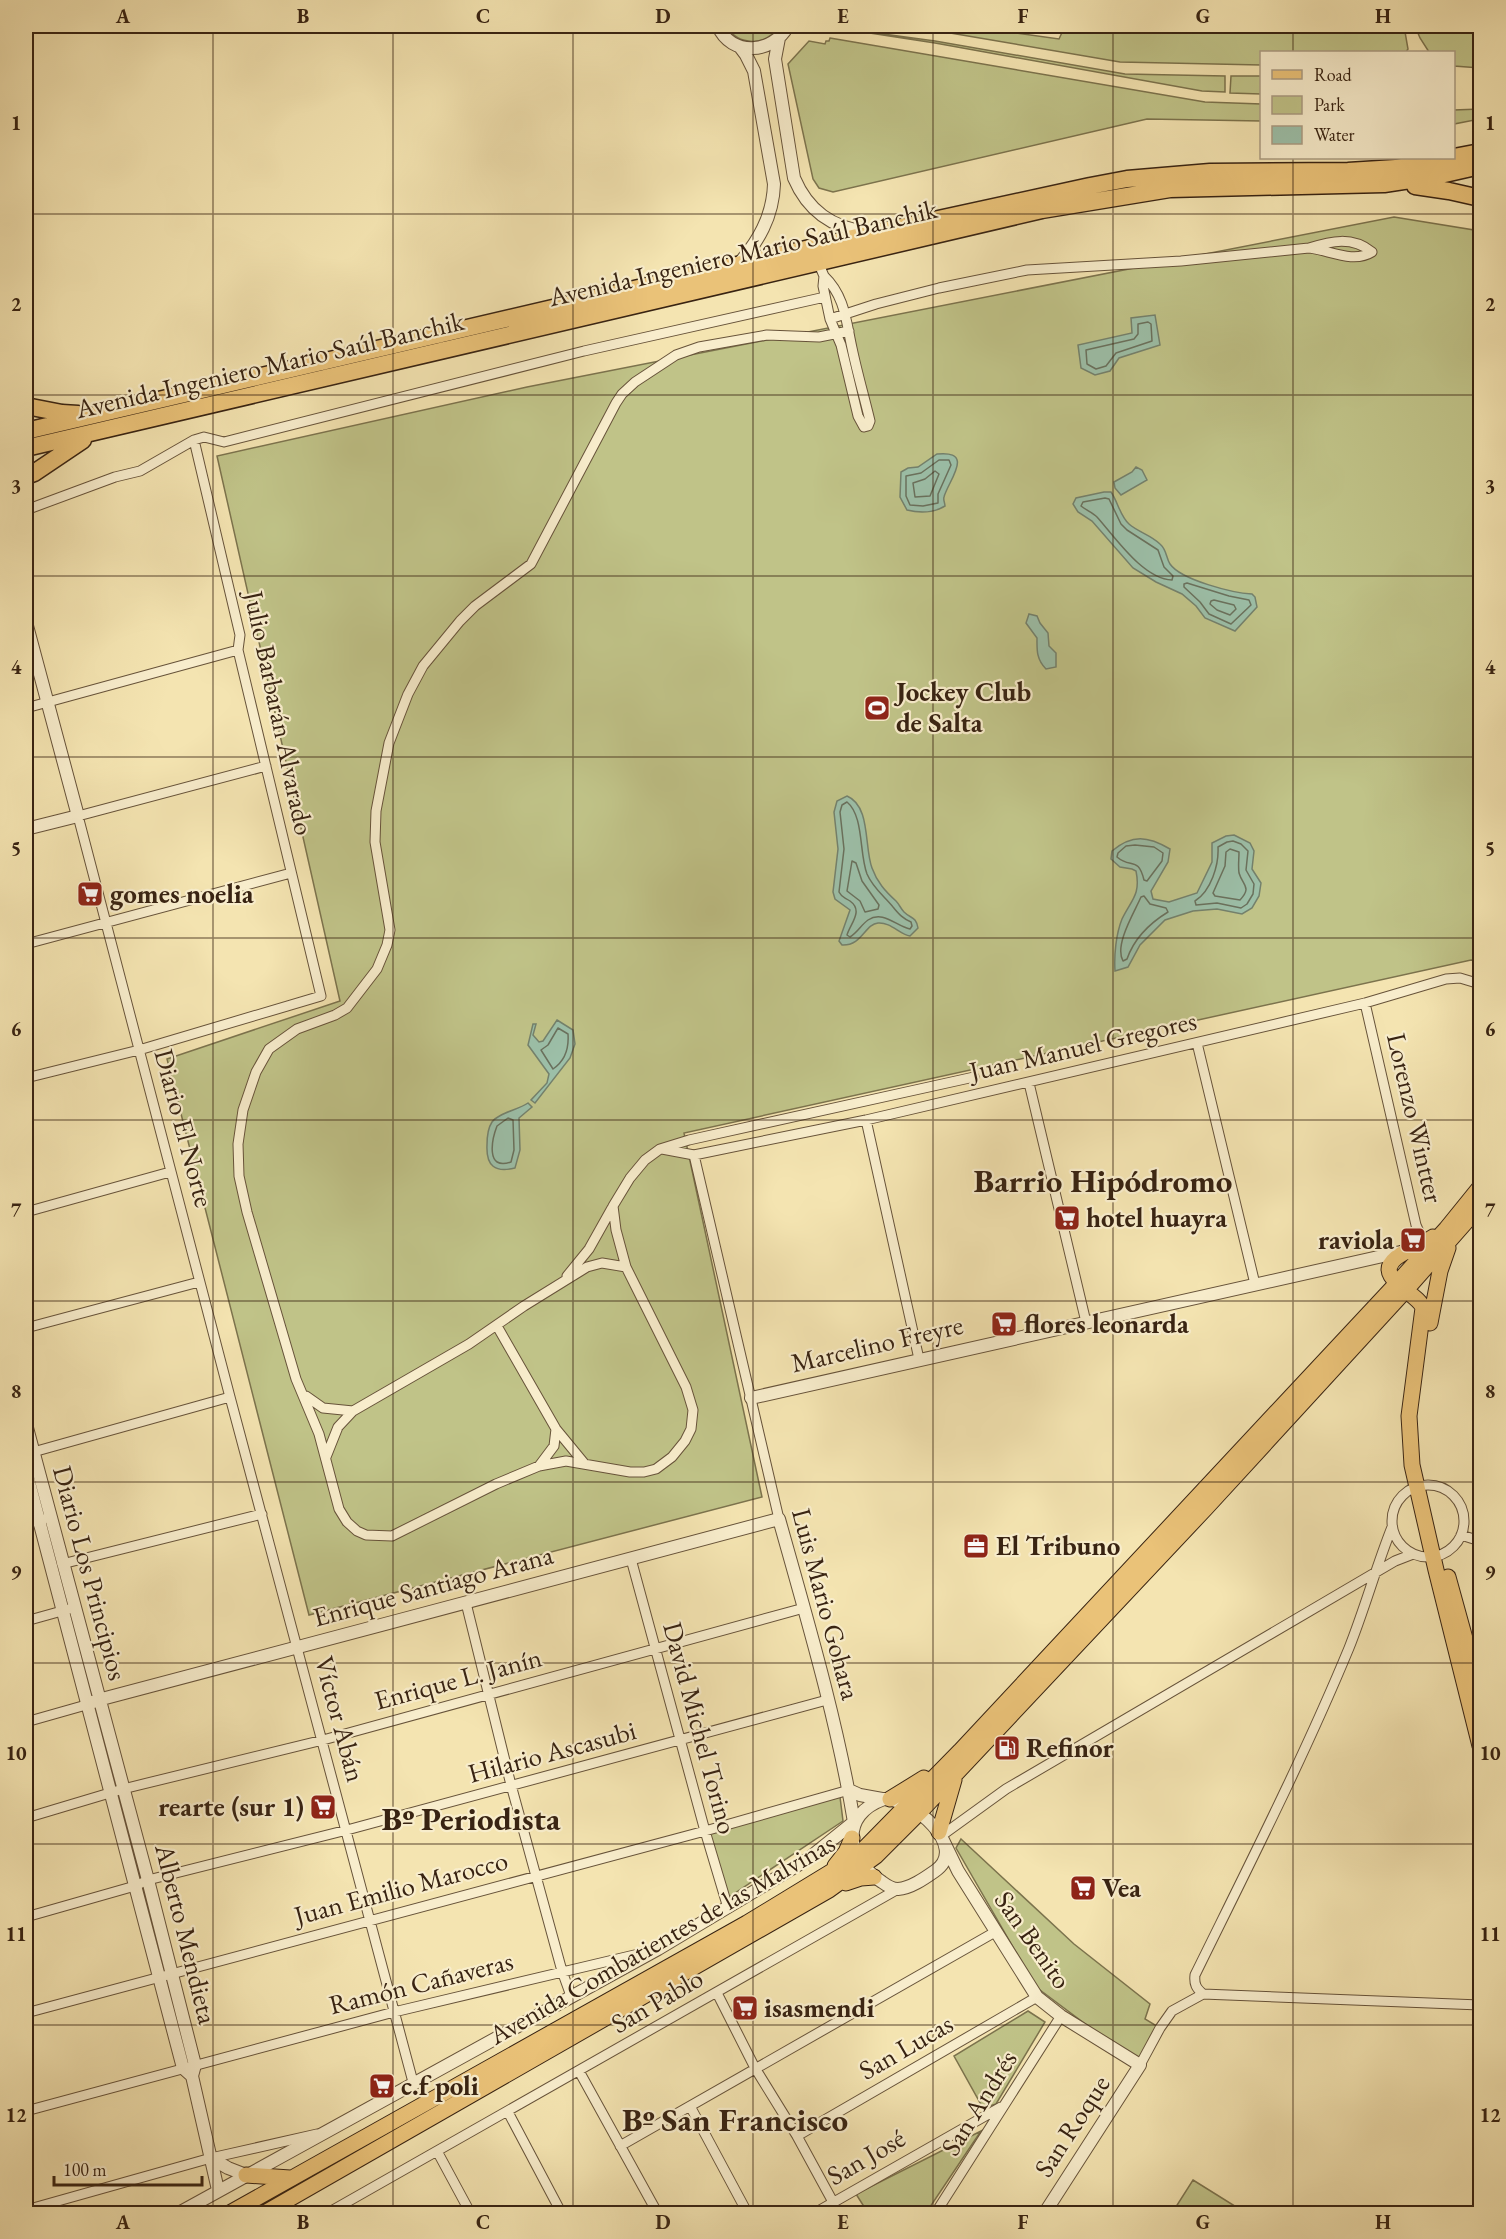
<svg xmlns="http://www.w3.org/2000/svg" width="1506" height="2239" font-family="'EB Garamond',serif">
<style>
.green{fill:#c0c388;stroke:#7c734d;stroke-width:1.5}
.water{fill:#9cbfa8;stroke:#74816c;stroke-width:1.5}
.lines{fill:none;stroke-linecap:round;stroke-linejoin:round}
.shore{stroke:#6a715d;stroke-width:1.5}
.minor-casing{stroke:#67533a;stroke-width:11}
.tertiary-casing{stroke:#67533a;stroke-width:14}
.primary-casing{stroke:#382312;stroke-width:17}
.trunk-casing{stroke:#382312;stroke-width:19}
.minor{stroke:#f8edcc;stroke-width:9}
.tertiary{stroke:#f8edcc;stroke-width:12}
.primary{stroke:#eac278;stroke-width:15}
.trunk{stroke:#eac278;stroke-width:16}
.grid{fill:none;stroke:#382312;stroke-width:1.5;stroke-opacity:0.55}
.labels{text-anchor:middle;stroke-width:4.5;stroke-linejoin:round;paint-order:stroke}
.street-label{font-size:27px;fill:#382312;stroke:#f8edcc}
.poi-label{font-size:27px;font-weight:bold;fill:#382312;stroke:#f8edcc;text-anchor:start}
.district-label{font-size:33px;font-weight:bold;fill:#382312;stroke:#f8edcc}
.neatline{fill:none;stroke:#382312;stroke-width:2}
.grid-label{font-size:20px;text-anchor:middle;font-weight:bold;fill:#382312}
</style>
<rect width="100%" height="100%" fill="#f4e4b1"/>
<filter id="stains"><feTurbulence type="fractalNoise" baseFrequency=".00333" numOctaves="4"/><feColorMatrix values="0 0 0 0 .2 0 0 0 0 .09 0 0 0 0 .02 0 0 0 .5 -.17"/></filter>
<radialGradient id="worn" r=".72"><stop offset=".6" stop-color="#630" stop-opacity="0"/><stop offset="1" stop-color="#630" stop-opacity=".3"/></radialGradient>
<path class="green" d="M 726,26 L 779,26 C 767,46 739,47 726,26 Z
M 824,26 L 935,41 L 1125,74 L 1225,76 L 1225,92 L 1202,91 L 935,43 Z
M 909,26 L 967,26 L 1059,39 L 1065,26 L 1404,26 L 1408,49 L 1406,52 L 1262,52 L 1261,65 L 1120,62 Z
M 1415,26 L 1480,26 L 1480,68 L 1454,66 L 1454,52 L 1429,52 L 1420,38 Z
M 830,38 L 1205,102 L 1261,104 L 1261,121 L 1147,119 L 833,192 L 819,188 L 813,179 L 788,64 L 809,41 L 825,44 L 826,41 L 829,41 Z
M 1231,76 L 1261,76 L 1261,94 L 1230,93 Z
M 1480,109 L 1480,119 L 1454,124 L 1454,110 Z
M 1394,217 L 1480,231 L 1480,962 L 1471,960 L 684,1133 L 762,1497 L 309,1615 L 167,1059 L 340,1001 L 217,456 L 527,387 Z
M 840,1797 L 843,1821 L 729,1897 L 705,1831 Z
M 961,1839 L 1074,1944 L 1150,2004 L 1145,2019 L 1160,2028 L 1140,2065 L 1036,1987 L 956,1848 Z
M 1028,2011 L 1045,2022 L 996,2104 L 983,2108 L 954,2056 Z
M 981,2131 L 926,2213 L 868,2213 L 856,2194 Z
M 1193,2180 L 1246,2213 L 1172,2213 Z"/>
<path class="water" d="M 1155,315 L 1160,345 L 1119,358 L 1110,371 L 1095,375 L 1081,368 L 1078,345 L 1132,333 L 1131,318 Z
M 937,454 C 976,450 948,481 944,497 C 943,500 945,503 945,506 C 934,513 919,513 907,510 L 900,497 L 901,472 L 908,468 L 918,467 Z
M 1136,467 L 1142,470 L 1147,480 L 1121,495 L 1115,488 L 1114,482 L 1132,472 Z
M 1104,492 L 1111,492 C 1118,502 1120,516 1129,524 C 1138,532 1151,535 1160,544 C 1167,550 1166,558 1170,564 C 1181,580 1233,593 1252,594 L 1255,597 L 1257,607 L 1235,631 L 1205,618 L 1196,606 L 1182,594 L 1156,582 L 1133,568 L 1092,521 L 1078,512 L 1073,504 L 1076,498 Z
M 1029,614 L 1037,616 L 1040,623 L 1048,633 L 1049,646 L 1056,653 L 1056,667 L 1046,669 C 1036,659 1037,649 1037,638 L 1026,623 Z
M 847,796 C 871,806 864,847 872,868 C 877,882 885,891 896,901 C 899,904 901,909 904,912 C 911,919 916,916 918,928 L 910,936 C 899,934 891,922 878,923 C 865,924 862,946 842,945 L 839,941 L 850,910 L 835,899 L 833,892 L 838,849 L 834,812 L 837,801 Z
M 1234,835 L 1250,843 L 1254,851 L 1252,869 L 1261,883 L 1259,896 L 1252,908 L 1242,914 L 1217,909 L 1193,911 L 1165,920 L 1140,945 L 1128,967 L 1115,971 C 1114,955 1116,934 1122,919 C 1131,900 1141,895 1136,871 L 1132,869 L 1120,867 L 1111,859 L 1112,851 C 1132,834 1148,836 1170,849 L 1168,862 L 1151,891 L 1153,899 L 1169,902 L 1197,893 L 1212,862 L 1212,843 L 1226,836 Z
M 557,1020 L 573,1030 L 575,1044 L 570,1058 L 535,1103 L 531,1100 L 547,1083 L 549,1074 L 528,1045 L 533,1024 L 536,1024 L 533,1035 L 539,1042 L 543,1041 Z
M 528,1103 L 532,1107 L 519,1118 L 520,1150 L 515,1168 C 495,1173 486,1166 487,1145 C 487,1139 488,1128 492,1122 C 498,1113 518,1110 528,1103 Z"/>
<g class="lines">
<path class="shore" d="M 1148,322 L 1151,324 L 1152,341 L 1116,353 L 1106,366 L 1096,369 L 1087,364 L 1086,350 L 1134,339 L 1138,334 L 1138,324 Z
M 939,460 L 949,460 L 951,465 L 938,494 L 938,503 L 923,506 L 910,505 L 906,496 L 906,476 L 921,473 Z
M 935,471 L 939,474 L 930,496 L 915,497 L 913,483 L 925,479 Z
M 1105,498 L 1109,499 L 1121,524 L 1127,530 L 1158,550 L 1164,567 L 1173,576 L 1172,580 C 1143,579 1115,537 1097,517 C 1093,513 1086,510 1081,506 L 1083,502 Z
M 1187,583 L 1229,596 L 1249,600 L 1251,605 L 1231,624 L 1209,614 L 1200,602 L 1184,587 L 1184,584 Z
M 1214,600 L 1234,605 L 1236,609 L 1230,615 L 1217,610 L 1210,604 L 1211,601 Z
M 847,802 C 864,816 859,853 867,874 C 873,888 884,896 893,907 C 899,914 902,918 911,922 L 912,926 L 910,929 C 896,926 883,910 868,920 C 861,925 858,932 850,937 L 847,935 C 850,924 864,911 850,901 C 844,897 842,898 839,892 L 844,849 L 840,812 L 842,805 Z
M 1233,841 L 1241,844 L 1248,851 L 1246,870 L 1254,884 L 1253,894 L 1247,904 L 1241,908 L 1217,903 L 1196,905 L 1195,901 C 1211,891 1219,865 1218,847 L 1227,842 Z
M 1135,845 L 1154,847 L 1163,853 L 1162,861 L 1147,881 L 1144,880 C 1138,856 1131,869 1117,857 L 1118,853 L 1126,846 Z
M 1230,849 L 1239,852 C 1239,859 1238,866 1239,873 C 1243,886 1252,887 1240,900 L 1215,896 L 1213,893 L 1225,866 L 1226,852 Z
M 852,861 L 856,863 L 862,881 L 879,905 L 878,909 L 865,912 L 860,901 L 847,891 Z
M 1144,896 L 1150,904 L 1166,908 L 1168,912 C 1150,923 1134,939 1127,959 L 1123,961 C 1114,945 1134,913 1141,897 Z
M 558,1028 L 568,1034 C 569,1048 565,1061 553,1069 L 541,1050 L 548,1045 Z
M 508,1118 L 513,1120 L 514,1150 L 511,1162 C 485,1171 492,1139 497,1126 Z"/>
<defs>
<path id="minor" d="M 818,262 L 824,276 L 823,286 L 830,319 L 841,345 L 858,416 L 864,427 L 868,426 L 870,421 C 864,396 857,372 852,348 C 846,321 845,296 824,276
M 830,319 L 876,304 L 939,288 L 1027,270 L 1181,261 L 1309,248 C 1329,250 1353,264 1372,252 C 1352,236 1331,241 1309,248
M 849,331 L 819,337 L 767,335 L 699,347 L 676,355 L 635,382 L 622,394 L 616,403 L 531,564 L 475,606 L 460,621 L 423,666 L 408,694 L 389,743 L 376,811 L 375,842 L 390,930 L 387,945 L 377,969 L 347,1008 L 335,1015 L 297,1029 L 269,1049 L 256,1072 L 243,1110 L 238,1144 L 239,1176 L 247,1212 L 296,1379 L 319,1434 L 339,1509 L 347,1522 L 357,1531 L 366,1535 L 392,1536 L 496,1484 L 539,1466 L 566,1461 L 630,1472 L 644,1472 L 656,1469 L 672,1457 L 685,1441 L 691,1429 L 693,1410 L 686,1387 L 626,1267 L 616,1230 L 613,1206 L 630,1178 L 645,1160 L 660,1149 L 689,1140 L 974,1077
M 26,510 L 115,477 L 140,471 L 194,440 L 204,437 L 224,442 L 584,351 L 825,297
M 26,708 L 238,650
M 266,766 L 78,816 L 230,1397 L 413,2082
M 26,944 L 291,873
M 1365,1003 L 1416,1225 L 1424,1243
M 1197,1043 L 1255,1284
M 26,1078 L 139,1050 L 321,996 L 238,650 L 240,635 L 194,440
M 1029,1083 L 1086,1322
M 866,1120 L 919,1359
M 662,1149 L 694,1155 L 866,1120 L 1365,1003 L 1446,979 L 1460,978 L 1480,984
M 694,1155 L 779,1519
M 26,1212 L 170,1172
M 567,1276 L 589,1249 L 612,1208
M 497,1326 L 556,1429 L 584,1463
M 26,1328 L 199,1282
M 306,1396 L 323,1408 L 353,1411
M 26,1454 L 230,1397
M 326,1457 L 338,1427 L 353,1411 L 469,1344 L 524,1306 L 587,1267 L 602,1263 L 626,1267
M 539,1466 L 554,1446 L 556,1429
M1392 1521a36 36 0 1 1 72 0a36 36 0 1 1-72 0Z
M 26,1524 L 44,1519
M 1461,1535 L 1480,1541
M 631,1559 L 705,1831 L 728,1908
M 62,1564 L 262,1514
M 466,1603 L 511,1785 L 562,1971 L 571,1996
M 26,1621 L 69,1609
M 26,1722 L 86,1705
M 26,1818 L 123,1789 L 323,1740 L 804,1608
M 941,1836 L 1006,1789 L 1395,1561 L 1413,1554
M 26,1917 L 135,1886 L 148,1880 L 347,1830 L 827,1700
M 717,1993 L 755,2068 L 797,2136 L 833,2202
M 1203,1994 L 1480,2005
M 26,2013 L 705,1831 L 849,1790
M 1140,2065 L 1160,2028 L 1172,2011 L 1203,1994 C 1196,1988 1194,1984 1195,1975 C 1248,1867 1303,1759 1349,1648 C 1365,1608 1376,1567 1392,1527
M 579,2071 L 658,2214
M 690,2106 L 748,2214
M 26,2111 L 394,2012 L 647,1952
M 508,2112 L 562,2214
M 797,2136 L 1037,1997
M 620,2146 L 995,1932
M 437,2151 L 471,2214
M 26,2210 L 211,2158 L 317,2134
M 326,2214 L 898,1889
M 813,2214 L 1001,2107
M 935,2214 L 1061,2016"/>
<path id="tertiary" d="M 718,26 C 731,57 773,54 788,26
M 779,38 L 775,59 L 794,178 C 808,211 832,228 867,232
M 737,266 C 758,242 773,217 774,184 L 754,71 L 746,55 L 740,47
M 26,622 L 78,816 L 26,829
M 751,1398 L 1405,1251
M 26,1424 L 148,1880 L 195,2065 L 192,2076 L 218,2190
M 26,1471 L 183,2068 L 192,2076
M 86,1705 L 98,1700 C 325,1639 552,1581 779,1519 C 807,1619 837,1720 854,1822
M 849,1790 L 860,1795 L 882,1799
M 884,1799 C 912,1798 970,1847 935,1871 C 925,1878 911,1888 898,1889 C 892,1889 886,1885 882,1882 C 846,1859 839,1815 884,1799 Z
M 943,1840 L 958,1871 L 1037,1997 L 1061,2016 L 1140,2065 L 1044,2214
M 211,2158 L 228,2168 L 246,2175
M 177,2214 L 658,1949 L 808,1859 L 854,1822"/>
<path id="primary" d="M 1433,1237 C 1421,1245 1407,1249 1396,1258 C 1372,1278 1419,1293 1423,1308 L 1409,1416 L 1412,1465 L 1436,1570 L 1480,1746
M 1430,1323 L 1440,1271 L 1448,1248
M 1448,1577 L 1480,1693
M 890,1799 L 924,1778
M 939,1832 L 954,1780
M 835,1866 L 846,1852 L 852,1838
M 846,1883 L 861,1878 L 874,1877
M 246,2175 L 290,2178
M 228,2214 L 747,1923 L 857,1856 L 960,1751 L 1396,1284 L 1446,1229 L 1480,1187
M 263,2214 L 829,1890 L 876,1856 L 919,1813 L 1206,1508 L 1406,1290 L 1480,1206"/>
<path id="trunk" d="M 1415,186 L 1449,191 L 1480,198
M 26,406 L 62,413 L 78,414
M 26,431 L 874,233 L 1090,186 L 1127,179 L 1210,172 L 1348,171 L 1396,168 L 1480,152
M 26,448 L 1042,210 L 1170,189 L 1384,184 L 1436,176 L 1480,166
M 26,476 L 34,473 L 83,440"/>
</defs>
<use href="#minor" class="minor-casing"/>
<use href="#tertiary" class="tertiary-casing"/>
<use href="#primary" class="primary-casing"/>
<use href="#trunk" class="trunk-casing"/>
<use href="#minor" class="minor"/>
<use href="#tertiary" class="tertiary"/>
<use href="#primary" class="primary"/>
<use href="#trunk" class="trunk"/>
</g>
<path class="grid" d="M 213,26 L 213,2214M 393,26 L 393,2214M 573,26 L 573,2214M 753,26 L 753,2214M 933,26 L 933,2214M 1113,26 L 1113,2214M 1293,26 L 1293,52M 1293,158 L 1293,2214M 26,214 L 1480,214M 26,395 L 1480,395M 26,576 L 1480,576M 26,757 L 1480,757M 26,938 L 1480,938M 26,1120 L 1480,1120M 26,1301 L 1480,1301M 26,1482 L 1480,1482M 26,1663 L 1480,1663M 26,1844 L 1480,1844M 26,2025 L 1480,2025"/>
<defs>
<symbol id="stadium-square" viewBox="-11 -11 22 22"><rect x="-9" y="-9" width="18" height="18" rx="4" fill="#8f2418" stroke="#f8edcc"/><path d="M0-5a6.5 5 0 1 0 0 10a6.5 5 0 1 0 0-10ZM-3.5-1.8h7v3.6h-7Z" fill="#fff"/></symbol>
<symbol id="supermarket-square" viewBox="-11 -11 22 22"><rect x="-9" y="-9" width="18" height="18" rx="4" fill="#8f2418" stroke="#f8edcc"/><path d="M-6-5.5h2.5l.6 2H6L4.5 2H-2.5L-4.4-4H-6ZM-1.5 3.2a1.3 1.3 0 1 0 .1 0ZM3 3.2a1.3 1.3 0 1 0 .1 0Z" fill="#fff"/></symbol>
<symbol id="office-square" viewBox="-11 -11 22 22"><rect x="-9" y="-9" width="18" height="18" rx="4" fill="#8f2418" stroke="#f8edcc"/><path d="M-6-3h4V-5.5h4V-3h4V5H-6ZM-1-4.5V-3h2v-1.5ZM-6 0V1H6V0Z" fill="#fff"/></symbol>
<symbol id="fuel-square" viewBox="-11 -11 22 22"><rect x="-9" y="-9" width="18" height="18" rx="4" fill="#8f2418" stroke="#f8edcc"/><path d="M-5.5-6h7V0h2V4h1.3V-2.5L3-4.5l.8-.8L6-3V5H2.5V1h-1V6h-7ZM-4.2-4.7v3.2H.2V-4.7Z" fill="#fff"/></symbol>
</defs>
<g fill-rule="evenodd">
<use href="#stadium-square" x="862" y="693" width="30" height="30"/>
<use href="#supermarket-square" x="75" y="879" width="30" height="30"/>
<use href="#supermarket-square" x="1052" y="1203" width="30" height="30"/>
<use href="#supermarket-square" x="1398" y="1225" width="30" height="30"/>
<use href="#supermarket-square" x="989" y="1309" width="30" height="30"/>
<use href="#office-square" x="961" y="1531" width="30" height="30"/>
<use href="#fuel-square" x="992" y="1733" width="30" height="30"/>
<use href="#supermarket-square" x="308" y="1792" width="30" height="30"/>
<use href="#supermarket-square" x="1068" y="1873" width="30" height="30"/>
<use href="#supermarket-square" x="730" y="1993" width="30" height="30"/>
<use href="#supermarket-square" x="367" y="2071" width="30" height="30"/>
</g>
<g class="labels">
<g class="street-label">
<text transform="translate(743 253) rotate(-13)" y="9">Avenida Ingeniero Mario Saúl Banchik</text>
<text transform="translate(270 365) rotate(-13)" y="9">Avenida Ingeniero Mario Saúl Banchik</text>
<text transform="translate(279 713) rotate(78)" y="9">Julio Barbarán Alvarado</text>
<text transform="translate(1083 1046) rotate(-13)" y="9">Juan Manuel Gregores</text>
<text transform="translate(1415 1118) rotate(77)" y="9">Lorenzo Wintter</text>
<text transform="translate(184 1128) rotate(75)" y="9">Diario El Norte</text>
<text transform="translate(877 1344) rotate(-13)" y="9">Marcelino Freyre</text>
<text transform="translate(90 1573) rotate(75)" y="9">Diario Los Principios</text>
<text transform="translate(433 1586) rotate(-15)" y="9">Enrique Santiago Arana</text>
<text transform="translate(826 1604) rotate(75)" y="9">Luis Mario Gohara</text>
<text transform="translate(458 1679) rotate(-15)" y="9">Enrique L. Janín</text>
<text transform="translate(340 1719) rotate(75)" y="9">Víctor Abán</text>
<text transform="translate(700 1728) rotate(75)" y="9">David Michel Torino</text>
<text transform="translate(552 1752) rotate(-15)" y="9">Hilario Ascasubi</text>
<text transform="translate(401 1888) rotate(-15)" y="9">Juan Emilio Marocco</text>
<text transform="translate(186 1934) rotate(76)" y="9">Alberto Mendieta</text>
<text transform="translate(662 1939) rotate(-30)" y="9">Avenida Combatientes de las Malvinas</text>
<text transform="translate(1033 1940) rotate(55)" y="9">San Benito</text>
<text transform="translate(421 1983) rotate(-14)" y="9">Ramón Cañaveras</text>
<text transform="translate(657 2001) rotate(-30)" y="9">San Pablo</text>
<text transform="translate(906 2047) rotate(-30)" y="9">San Lucas</text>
<text transform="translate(979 2103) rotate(-58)" y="9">San Andrés</text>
<text transform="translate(1072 2126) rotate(-57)" y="9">San Roque</text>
<text transform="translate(866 2157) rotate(-30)" y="9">San José</text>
</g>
<g class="poi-label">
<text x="896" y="701">Jockey Club<tspan x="896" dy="31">de Salta</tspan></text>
<text x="110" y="903">gomes noelia</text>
<text x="1086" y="1227">hotel huayra</text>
<text x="1394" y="1249" text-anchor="end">raviola</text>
<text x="1024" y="1333">flores leonarda</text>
<text x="996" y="1555">El Tribuno</text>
<text x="1026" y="1757">Refinor</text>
<text x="304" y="1816" text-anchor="end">rearte (sur 1)</text>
<text x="1102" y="1897">Vea</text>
<text x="764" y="2017">isasmendi</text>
<text x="401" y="2095">c.f poli</text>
</g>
<g class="district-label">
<text x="1103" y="1192">Barrio Hipódromo</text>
<text x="471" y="1830">Bº Periodista</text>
<text x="735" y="2131">Bº San Francisco</text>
</g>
</g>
<rect width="1506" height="2239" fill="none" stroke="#f4e4b1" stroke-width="66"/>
<rect x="1260" y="51" width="195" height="108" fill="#f8edcc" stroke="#ab9c82" stroke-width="1.5"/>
<rect x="1272" y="70" width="30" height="9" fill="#eac278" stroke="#ab9c82" stroke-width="1.5"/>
<text x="1314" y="81" font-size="18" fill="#382312">Road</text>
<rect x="1272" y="96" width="30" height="18" fill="#c0c388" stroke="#ab9c82" stroke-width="1.5"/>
<text x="1314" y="111" font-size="18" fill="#382312">Park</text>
<rect x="1272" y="126" width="30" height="18" fill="#9cbfa8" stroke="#ab9c82" stroke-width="1.5"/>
<text x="1314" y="141" font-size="18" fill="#382312">Water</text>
<path d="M54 2176v9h148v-9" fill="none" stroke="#382312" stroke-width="3"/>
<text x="63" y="2176" font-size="18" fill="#382312" stroke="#f8edcc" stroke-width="4.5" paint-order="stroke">100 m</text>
<rect x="33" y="33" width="1440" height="2173" class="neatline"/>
<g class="grid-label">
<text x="123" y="23">A</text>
<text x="303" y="23">B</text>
<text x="483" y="23">C</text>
<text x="663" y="23">D</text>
<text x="843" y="23">E</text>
<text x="1023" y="23">F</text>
<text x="1203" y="23">G</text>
<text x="1383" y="23">H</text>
<text x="16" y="130">1</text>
<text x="1490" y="130">1</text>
<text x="16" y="311">2</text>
<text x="1490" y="311">2</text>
<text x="16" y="493">3</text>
<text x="1490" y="493">3</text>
<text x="16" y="674">4</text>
<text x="1490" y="674">4</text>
<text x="16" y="855">5</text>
<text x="1490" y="855">5</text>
<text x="16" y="1036">6</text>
<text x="1490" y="1036">6</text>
<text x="16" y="1217">7</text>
<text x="1490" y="1217">7</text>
<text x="16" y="1398">8</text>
<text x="1490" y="1398">8</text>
<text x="16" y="1579">9</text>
<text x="1490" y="1579">9</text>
<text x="16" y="1760">10</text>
<text x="1490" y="1760">10</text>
<text x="16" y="1941">11</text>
<text x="1490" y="1941">11</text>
<text x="16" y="2122">12</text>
<text x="1490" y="2122">12</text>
<text x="123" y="2229">A</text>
<text x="303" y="2229">B</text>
<text x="483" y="2229">C</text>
<text x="663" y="2229">D</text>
<text x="843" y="2229">E</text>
<text x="1023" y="2229">F</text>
<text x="1203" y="2229">G</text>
<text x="1383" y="2229">H</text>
</g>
<rect width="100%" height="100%" filter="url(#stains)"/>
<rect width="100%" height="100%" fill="url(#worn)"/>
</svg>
